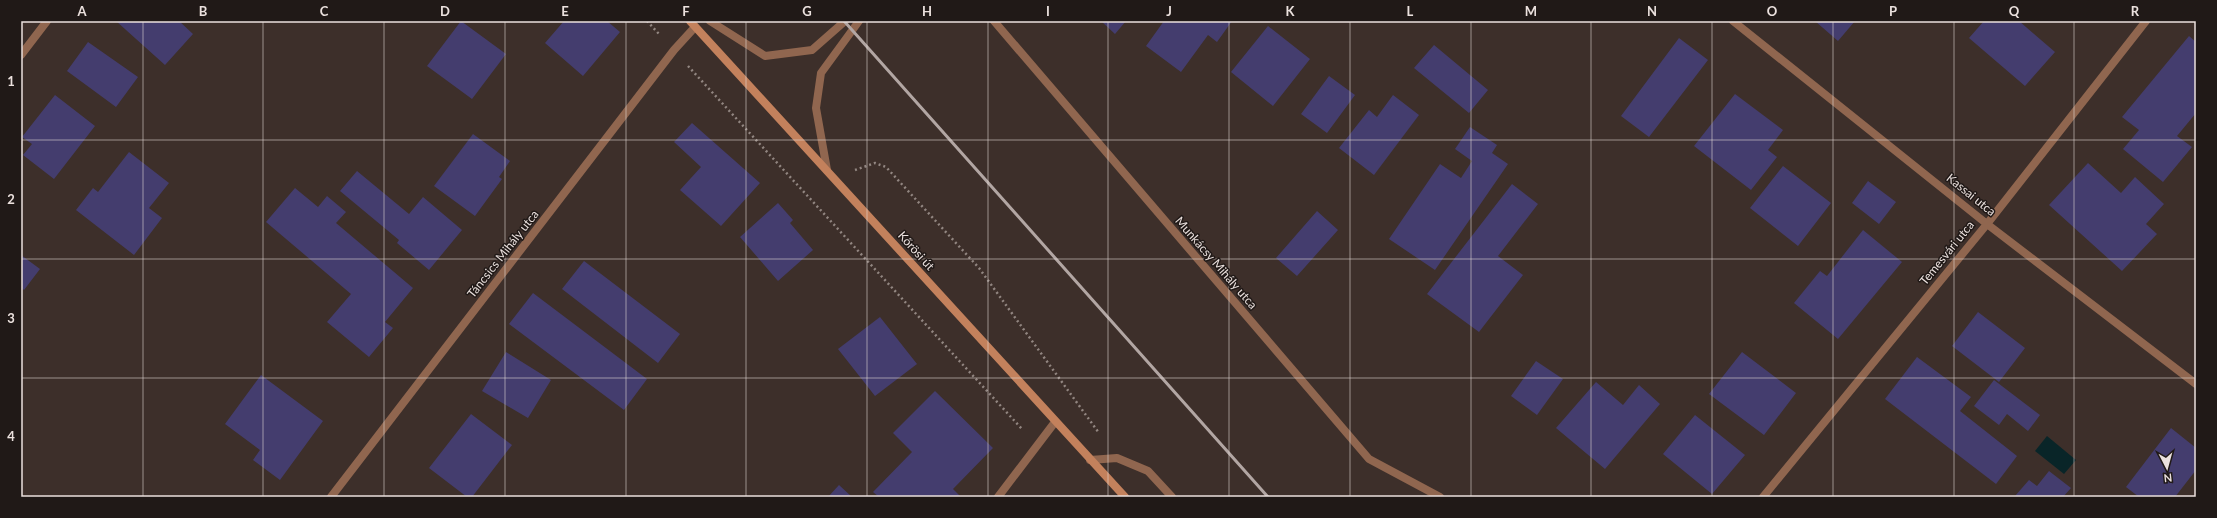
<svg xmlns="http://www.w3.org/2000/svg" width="2217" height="518" font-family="Lato,sans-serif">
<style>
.water{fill:#092528}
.building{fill:#443d6e}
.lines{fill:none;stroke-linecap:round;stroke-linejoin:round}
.path{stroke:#928681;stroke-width:2.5;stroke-dasharray:2 3;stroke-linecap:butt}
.service{stroke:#90664f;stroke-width:8}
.minor{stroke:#90664f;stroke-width:8}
.secondary{stroke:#c3815c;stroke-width:8}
.rail{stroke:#b2a6a3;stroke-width:3}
.grid{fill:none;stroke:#ebe1de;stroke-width:1;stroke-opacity:0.55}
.labels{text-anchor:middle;stroke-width:3;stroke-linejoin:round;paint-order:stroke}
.street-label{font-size:12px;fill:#ebe1de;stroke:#201917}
.neatline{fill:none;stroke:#ebe1de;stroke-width:1.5}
.grid-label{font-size:13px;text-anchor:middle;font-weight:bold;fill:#ebe1de}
</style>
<rect width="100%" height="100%" fill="#3d2f2a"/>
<path class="water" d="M 2047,436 L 2076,460 L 2064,474 L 2035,451 Z"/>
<path class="building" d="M 116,21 L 179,21 L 193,34 L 165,65 Z
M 461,21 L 506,54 L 472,99 L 427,66 Z
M 564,21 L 607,21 L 620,32 L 583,76 L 545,43 Z
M 1101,21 L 1126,21 L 1115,34 Z
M 1164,21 L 1232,21 L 1217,42 L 1208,35 L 1181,72 L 1146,46 Z
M 1815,21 L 1855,21 L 1838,41 Z
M 1984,21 L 2019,21 L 2055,52 L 2025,86 L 1969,38 Z
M 1268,26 L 1310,59 L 1273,106 L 1231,72 Z
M 2189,36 L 2196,42 L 2196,113 L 2177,136 L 2192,147 L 2163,182 L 2123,149 L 2139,130 L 2122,117 Z
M 1679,38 L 1708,60 L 1649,137 L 1621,116 Z
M 88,42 L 138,77 L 116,107 L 67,71 Z
M 1434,45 L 1488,90 L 1469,113 L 1414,68 Z
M 1329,76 L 1355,95 L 1327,133 L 1301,114 Z
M 1735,94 L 1783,130 L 1768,150 L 1777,157 L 1751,190 L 1694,146 Z
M 55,95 L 95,126 L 54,179 L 23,155 L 32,144 L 22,137 Z
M 1393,95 L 1419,115 L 1374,175 L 1339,148 L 1369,110 L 1377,117 Z
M 692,123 L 760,183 L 721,226 L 680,190 L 701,167 L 674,142 Z
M 1470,127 L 1497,145 L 1492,153 L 1508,164 L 1435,270 L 1389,239 L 1440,164 L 1461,178 L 1472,161 L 1455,149 Z
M 473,134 L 510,161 L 499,177 L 502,179 L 475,216 L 434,186 Z
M 129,152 L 169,183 L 149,208 L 162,218 L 134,255 L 76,210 L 93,188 L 98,192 Z
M 2088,163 L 2121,193 L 2135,177 L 2164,204 L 2146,224 L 2157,234 L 2122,271 L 2049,205 Z
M 1783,166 L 1831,203 L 1798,246 L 1750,208 Z
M 357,171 L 409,214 L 423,197 L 462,230 L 429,270 L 397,243 L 399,240 L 340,191 Z
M 1868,181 L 1896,202 L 1879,224 L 1852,203 Z
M 1512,184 L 1538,204 L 1498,256 L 1523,275 L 1479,332 L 1427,294 Z
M 295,188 L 318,207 L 327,196 L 346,212 L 336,223 L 413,288 L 385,322 L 393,328 L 369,357 L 327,322 L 351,294 L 266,222 Z
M 778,203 L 793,220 L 790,223 L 813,250 L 778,281 L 740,237 Z
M 1317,211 L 1338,230 L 1297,276 L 1276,258 Z
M 1863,230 L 1902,262 L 1838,339 L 1794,303 L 1820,271 L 1827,276 Z
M 21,255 L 40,269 L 24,290 L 21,287 Z
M 584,261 L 680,334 L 658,363 L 562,289 Z
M 533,293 L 647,379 L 624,410 L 509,324 Z
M 1978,312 L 2025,348 L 1999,382 L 1952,346 Z
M 880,317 L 917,364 L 875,396 L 838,349 Z
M 506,352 L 551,380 L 528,418 L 482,391 Z
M 1742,352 L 1796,393 L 1764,435 L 1709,394 Z
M 1917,357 L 1971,397 L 1960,411 L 2017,456 L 1996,484 L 1885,399 Z
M 1536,361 L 1563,379 L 1537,415 L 1511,396 Z
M 261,375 L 323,421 L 280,480 L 253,460 L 260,450 L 225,424 Z
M 1994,380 L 2040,415 L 2028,431 L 2007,414 L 1999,425 L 1974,406 Z
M 1596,382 L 1623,405 L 1639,385 L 1660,404 L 1605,469 L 1556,428 Z
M 935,391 L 993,448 L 953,489 L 961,497 L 879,497 L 873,492 L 912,452 L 893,433 Z
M 471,414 L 512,445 L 472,497 L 467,497 L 429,468 Z
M 1695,415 L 1745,455 L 1712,494 L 1663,454 Z
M 2171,428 L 2196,448 L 2196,470 L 2175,497 L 2139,497 L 2126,487 Z
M 2049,471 L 2071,488 L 2063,497 L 2015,496 L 2029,480 L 2037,486 Z
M 839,485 L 852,497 L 828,497 Z"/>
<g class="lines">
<path class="path" d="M 647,21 L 659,34
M 688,66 L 1022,429
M 855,170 L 875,163 L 886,167 L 979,268 L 1099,433"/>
<path class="service" d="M 1090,460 L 1117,458 L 1148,471 L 1172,497"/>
<path class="minor" d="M 710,21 L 765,56 L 812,50 L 845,21
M 994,21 L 1369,459 L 1440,497
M 1733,21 L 1987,224 L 2196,384
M 21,55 L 47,21
M 827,170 L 816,108 L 821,73 L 859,21
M 331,497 L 674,50 L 695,27
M 998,497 L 1055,422
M 1763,497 L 1987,224 L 2146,21"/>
<path class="secondary" d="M 690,21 L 1125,497"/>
<path class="rail" d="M 844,21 L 1268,497"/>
</g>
<path class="grid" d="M 143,21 L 143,497M 263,21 L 263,497M 384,21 L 384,497M 505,21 L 505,497M 626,21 L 626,497M 746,21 L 746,497M 867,21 L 867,497M 988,21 L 988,497M 1108,21 L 1108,497M 1229,21 L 1229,497M 1350,21 L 1350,497M 1471,21 L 1471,497M 1591,21 L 1591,497M 1712,21 L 1712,497M 1833,21 L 1833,497M 1954,21 L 1954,497M 2074,21 L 2074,497M 21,140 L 2196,140M 21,259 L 2196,259M 21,378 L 2196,378"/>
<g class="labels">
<g class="street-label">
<text transform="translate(1971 195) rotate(39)" y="4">Kassai utca</text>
<text transform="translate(916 251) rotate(48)" y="4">Kőrösi út</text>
<text transform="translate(1947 253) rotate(-51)" y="4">Temesvári utca</text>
<text transform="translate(503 254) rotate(-52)" y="4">Táncsics Mihály utca</text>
<text transform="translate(1216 263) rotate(49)" y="4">Munkácsy Mihály utca</text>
</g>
</g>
<rect width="2217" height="518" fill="none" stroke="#201917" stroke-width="44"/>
<g transform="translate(2167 468) rotate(174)" stroke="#201917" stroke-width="3" paint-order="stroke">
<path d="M0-3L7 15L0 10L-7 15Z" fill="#ebe1de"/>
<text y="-6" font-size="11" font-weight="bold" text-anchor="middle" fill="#ebe1de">N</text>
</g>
<rect x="22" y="22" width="2173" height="474" class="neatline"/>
<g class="grid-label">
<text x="82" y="16">A</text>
<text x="203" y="16">B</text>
<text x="324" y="16">C</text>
<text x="445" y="16">D</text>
<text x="565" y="16">E</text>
<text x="686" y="16">F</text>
<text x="807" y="16">G</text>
<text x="927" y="16">H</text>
<text x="1048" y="16">I</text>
<text x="1169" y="16">J</text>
<text x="1290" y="16">K</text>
<text x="1410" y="16">L</text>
<text x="1531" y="16">M</text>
<text x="1652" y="16">N</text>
<text x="1772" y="16">O</text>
<text x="1893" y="16">P</text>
<text x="2014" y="16">Q</text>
<text x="2135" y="16">R</text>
<text x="11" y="86">1</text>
<text x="11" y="204">2</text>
<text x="11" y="323">3</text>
<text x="11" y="441">4</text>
</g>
</svg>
